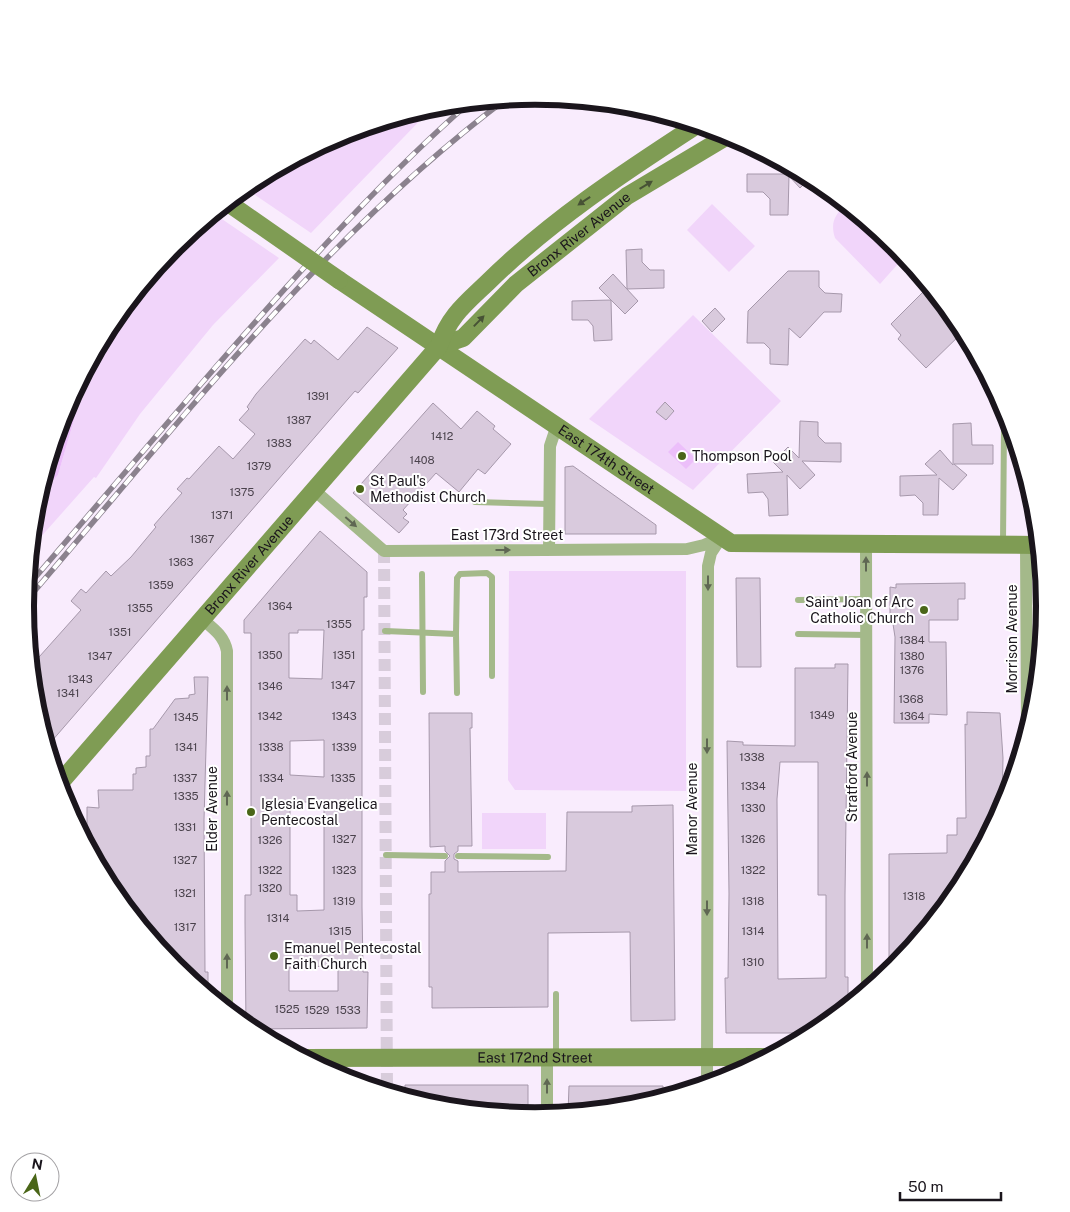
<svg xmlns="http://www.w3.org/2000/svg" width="1070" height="1212" font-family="'Public Sans',sans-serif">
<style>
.green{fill:#f1d5fa}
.water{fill:#ecbffa}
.building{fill:#d9cadd;stroke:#a698ab;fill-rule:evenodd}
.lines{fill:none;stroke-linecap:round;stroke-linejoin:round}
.street-tunnel{stroke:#d8ccdb;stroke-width:12;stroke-dasharray:12 6;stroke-linecap:butt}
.lane{stroke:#a4b98a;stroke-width:6}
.street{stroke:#a4b98a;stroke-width:12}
.secondary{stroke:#7f9c54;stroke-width:18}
.rail-casing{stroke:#8b828e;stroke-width:5.5}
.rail{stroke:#fff;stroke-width:4;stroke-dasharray:11;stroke-linecap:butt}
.secondary-bridge{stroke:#7f9c54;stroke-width:18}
.oneway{fill:#475235}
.oneway2{fill:#5f6753}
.poi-dot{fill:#4a6618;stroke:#fff;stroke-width:2}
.labels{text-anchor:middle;stroke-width:4;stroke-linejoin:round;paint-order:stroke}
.number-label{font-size:11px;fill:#4a424c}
.street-label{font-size:14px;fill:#1a151c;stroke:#fff}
.poi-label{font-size:14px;fill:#1a151c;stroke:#fff;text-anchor:start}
.rim{fill:none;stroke:#1a151c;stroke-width:6}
</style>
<rect width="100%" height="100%" fill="#f9ecfd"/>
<path class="green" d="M 433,107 L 311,233 L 245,188 L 340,135 Z
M 712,204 L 755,246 L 729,272 L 687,230 Z
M 846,204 L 896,246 L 905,256 L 880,284 L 835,238 C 830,222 835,215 846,204 Z
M 213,213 L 279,258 L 213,325 L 140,414 L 96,478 L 94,477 L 31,548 L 38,497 L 58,475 L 92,358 L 111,322 L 175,245 Z
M 693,315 L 781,401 L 693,490 L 589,419 Z
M 509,571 L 686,571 L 686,791 L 515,790 L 508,780 Z
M 482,813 L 546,813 L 546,849 L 482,849 Z"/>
<path class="water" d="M 92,358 L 58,475 L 38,497 L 64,411 Z
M 678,442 L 696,459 L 686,469 L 668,452 Z"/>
<path class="building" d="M 775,159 L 810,178 L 800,188 L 789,176 L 788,215 L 770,215 L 770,199 L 763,192 L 747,192 L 747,174 L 786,174 L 773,161 Z
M 642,249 L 642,262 L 650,270 L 664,270 L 664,288 L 627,289 L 626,250 Z
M 788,271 L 819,271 L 819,287 L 825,293 L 842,294 L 841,312 L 824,312 L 800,338 L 789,328 L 788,365 L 770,364 L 770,349 L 764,343 L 747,343 L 748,311 Z
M 613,274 L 638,301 L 625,314 L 611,300 L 612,340 L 594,341 L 593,326 L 588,320 L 572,320 L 572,301 L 611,300 L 599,288 Z
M 923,292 L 934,303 L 939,298 L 964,331 L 926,368 L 898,339 L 901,335 L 891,324 Z
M 715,308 L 725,319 L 712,332 L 702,321 Z
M 367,327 L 398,348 L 358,393 L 355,391 L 341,407 L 51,742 L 44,736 L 35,705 L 31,666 L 81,610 L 71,601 L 81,589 L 86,593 L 106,571 L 111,576 L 131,557 L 156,527 L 154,525 L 182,493 L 177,489 L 187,478 L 189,479 L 219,446 L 233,459 L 255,434 L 239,420 L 249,409 L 247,407 L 256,394 L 305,339 L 311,344 L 314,340 L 338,360 Z
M 665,402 L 674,411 L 666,420 L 656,412 Z
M 433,403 L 461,429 L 477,411 L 495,426 L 493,429 L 511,444 L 485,474 L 478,469 L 459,492 L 436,473 L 403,510 L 407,514 L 403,518 L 409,522 L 399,533 L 353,493 Z
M 800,421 L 818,422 L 818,436 L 825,443 L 841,443 L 841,462 L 802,461 L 815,475 L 800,489 L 787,475 L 788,515 L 769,516 L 768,499 L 763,492 L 748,493 L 747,474 L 783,472 L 773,462 L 788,447 L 799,458 Z
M 971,423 L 972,445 L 993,445 L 993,464 L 954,464 L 967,475 L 953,490 L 939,478 L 938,515 L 923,515 L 923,503 L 915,495 L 900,496 L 900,476 L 937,475 L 925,464 L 940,450 L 953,465 L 953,424 Z
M 573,466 L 656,525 L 656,534 L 565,534 L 565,467 Z
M 320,531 L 367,572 L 367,597 L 364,597 L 364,630 L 362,630 L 362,907 L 363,972 L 368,972 L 367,1028 L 250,1029 L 246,1026 L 245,922 L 245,895 L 251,895 L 251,633 L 244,633 L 244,620 ZM 298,630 L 324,630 L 322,679 L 289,678 L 289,633 L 298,633 ZM 324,740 L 324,777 L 290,775 L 290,741 ZM 290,802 L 324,802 L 324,910 L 297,911 L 297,895 L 290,895 ZM 325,966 L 325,969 L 338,969 L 338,991 L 289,991 L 289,968 Z
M 736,578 L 760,578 L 761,667 L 737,667 Z
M 965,583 L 965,599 L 958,599 L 958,620 L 929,620 L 929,642 L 946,642 L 947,715 L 929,714 L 929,723 L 894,723 L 895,637 L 893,624 L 890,624 L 890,587 L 896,588 L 896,584 Z
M 835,664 L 848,664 L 845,895 L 845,977 L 848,977 L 848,1006 L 813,1033 L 726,1033 L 725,978 L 728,978 L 729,894 L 727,741 L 743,742 L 743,745 L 795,746 L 795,668 L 835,668 ZM 780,762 L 818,762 L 818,895 L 826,895 L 826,978 L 778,979 L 777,799 Z
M 194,677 L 208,677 L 204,820 L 205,972 L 208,972 L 208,994 L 174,966 L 111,889 L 87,845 L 87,807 L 99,808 L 98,790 L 133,790 L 133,774 L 136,774 L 136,768 L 146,767 L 146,756 L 150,756 L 150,729 L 153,729 L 175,699 L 189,698 L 189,695 L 195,694 Z
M 967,712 L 1000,713 L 1003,758 L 1002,809 L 959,890 L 889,972 L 889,854 L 947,853 L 947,835 L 957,835 L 957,818 L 966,818 L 965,724 L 967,725 Z
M 429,713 L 472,713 L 472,728 L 470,728 L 472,846 L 458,846 L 458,851 L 454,854 L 454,859 L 458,861 L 458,872 L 566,871 L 567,812 L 632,812 L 632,806 L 673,805 L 675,1020 L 631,1021 L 630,932 L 548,933 L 548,1007 L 432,1008 L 432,987 L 429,987 L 429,894 L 431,894 L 431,872 L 445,872 L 445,861 L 450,856 L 445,851 L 445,846 L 430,847 Z
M 405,1085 L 528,1085 L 528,1115 L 435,1106 L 405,1097 Z
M 569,1086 L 663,1086 L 663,1098 L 634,1106 L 568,1113 Z"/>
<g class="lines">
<path class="street-tunnel" d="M 384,551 L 387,1091"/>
<path class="lane" d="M 475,502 L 549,504
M 1003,543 L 1004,426
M 422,574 L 423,692
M 798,600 L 866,599
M 385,631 L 456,634 L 457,578 L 460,574 L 487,573 L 492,577 L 492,676
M 456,634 L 457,693
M 798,634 L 867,635
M 386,855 L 445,856
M 458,856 L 548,857
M 556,994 L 556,1056"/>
<path class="street" d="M 314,490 L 384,551 L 687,549 L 704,545 L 720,538
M 866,544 L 867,990
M 1026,545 L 1027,733
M 549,550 L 550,446 L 557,425
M 202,619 C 214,629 224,636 227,651 L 227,1009
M 63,779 L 64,801
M 547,1058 L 547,1115
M 707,1084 L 708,566 L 711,553 L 721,538"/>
<g class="secondary">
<path id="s1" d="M 339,280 L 731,543 L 1039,545"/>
<path id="s2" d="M 439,346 L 463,338 L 516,284 L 627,196 L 729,135"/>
<path id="s3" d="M 59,784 L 439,346 C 449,316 465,304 487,283 C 550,221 623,173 697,125"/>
<path id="s4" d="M 304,1058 L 767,1057"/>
</g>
<defs>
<path id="rail" d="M 27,587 C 101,501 174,414 249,329 C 319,250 390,172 470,102
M 25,602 C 177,426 320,239 506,99"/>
</defs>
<use href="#rail" class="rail-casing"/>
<use href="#rail" class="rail"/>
<path class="secondary-bridge" d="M 227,202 L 339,280"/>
</g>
<defs><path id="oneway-solid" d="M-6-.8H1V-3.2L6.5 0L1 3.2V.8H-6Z" transform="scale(1.25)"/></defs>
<g class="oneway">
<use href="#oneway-solid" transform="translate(646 185) rotate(-31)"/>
<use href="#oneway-solid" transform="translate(584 201) rotate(146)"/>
<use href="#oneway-solid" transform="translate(479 321) rotate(-46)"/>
</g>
<g class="oneway2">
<use href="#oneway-solid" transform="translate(351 522) rotate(41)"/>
<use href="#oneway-solid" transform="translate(503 550)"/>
<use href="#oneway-solid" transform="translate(866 564) rotate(-90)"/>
<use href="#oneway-solid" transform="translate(708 583) rotate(90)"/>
<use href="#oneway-solid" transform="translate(227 693) rotate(-90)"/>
<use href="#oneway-solid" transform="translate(707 746) rotate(90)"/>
<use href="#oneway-solid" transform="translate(867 779) rotate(-90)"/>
<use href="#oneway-solid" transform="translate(227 798) rotate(-90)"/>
<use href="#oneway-solid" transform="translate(707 908) rotate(90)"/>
<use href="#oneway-solid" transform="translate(867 941) rotate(-90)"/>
<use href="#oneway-solid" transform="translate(227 961) rotate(-90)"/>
<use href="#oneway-solid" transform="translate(547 1086) rotate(-90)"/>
</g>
<g class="poi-dot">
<circle cx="682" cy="456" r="5"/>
<circle cx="360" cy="489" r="5"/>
<circle cx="924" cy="610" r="5"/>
<circle cx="251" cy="812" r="5"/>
<circle cx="274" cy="956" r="5"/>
</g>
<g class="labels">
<g class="number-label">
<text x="318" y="400">1391</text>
<text x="299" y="424">1387</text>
<text x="442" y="440">1412</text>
<text x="279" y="447">1383</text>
<text x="422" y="464">1408</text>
<text x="259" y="470">1379</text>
<text x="242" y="496">1375</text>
<text x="222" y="519">1371</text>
<text x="202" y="543">1367</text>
<text x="181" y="566">1363</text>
<text x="161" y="589">1359</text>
<text x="280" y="610">1364</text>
<text x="140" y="612">1355</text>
<text x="339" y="628">1355</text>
<text x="120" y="636">1351</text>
<text x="912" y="644">1384</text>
<text x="270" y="659">1350</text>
<text x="344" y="659">1351</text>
<text x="100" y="660">1347</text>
<text x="912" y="660">1380</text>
<text x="912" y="674">1376</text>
<text x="80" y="683">1343</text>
<text x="343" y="689">1347</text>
<text x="270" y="690">1346</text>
<text x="68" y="697">1341</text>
<text x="911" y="703">1368</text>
<text x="822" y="719">1349</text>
<text x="270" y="720">1342</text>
<text x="344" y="720">1343</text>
<text x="912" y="720">1364</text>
<text x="186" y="721">1345</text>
<text x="186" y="751">1341</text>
<text x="271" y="751">1338</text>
<text x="344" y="751">1339</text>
<text x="752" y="761">1338</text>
<text x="185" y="782">1337</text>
<text x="271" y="782">1334</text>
<text x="343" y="782">1335</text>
<text x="753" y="790">1334</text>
<text x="186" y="800">1335</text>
<text x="753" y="812">1330</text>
<text x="185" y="831">1331</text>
<text x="344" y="843">1327</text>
<text x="753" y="843">1326</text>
<text x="270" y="844">1326</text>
<text x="185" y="864">1327</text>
<text x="270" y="874">1322</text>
<text x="344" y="874">1323</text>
<text x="753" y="874">1322</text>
<text x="270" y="892">1320</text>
<text x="185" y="897">1321</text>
<text x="914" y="900">1318</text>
<text x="344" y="905">1319</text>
<text x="753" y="905">1318</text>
<text x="278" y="922">1314</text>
<text x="185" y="931">1317</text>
<text x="340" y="935">1315</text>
<text x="753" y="935">1314</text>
<text x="753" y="966">1310</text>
<text x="287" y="1013">1525</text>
<text x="317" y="1014">1529</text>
<text x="348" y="1014">1533</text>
</g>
<g class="street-label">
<text dy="5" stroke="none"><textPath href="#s2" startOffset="181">Bronx River Avenue</textPath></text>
<text dy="5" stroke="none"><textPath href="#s1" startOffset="322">East 174th Street</textPath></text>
<text x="507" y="540">East 173rd Street</text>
<text dy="5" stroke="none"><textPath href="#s3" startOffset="290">Bronx River Avenue</textPath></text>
<text transform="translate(1012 639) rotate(-90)" y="5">Morrison Avenue</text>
<text transform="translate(852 767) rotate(-90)" y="5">Stratford Avenue</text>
<text transform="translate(212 809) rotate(-90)" y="5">Elder Avenue</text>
<text transform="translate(692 809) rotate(-90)" y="5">Manor Avenue</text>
<text dy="5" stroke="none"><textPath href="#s4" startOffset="231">East 172nd Street</textPath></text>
</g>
<g class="poi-label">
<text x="692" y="461">Thompson Pool</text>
<text x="370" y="486">St Paul's<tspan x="370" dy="16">Methodist Church</tspan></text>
<text x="914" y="607" text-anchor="end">Saint Joan of Arc<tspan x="914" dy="16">Catholic Church</tspan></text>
<text x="261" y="809">Iglesia Evangelica<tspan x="261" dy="16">Pentecostal</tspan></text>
<text x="284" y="953">Emanuel Pentecostal<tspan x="284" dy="16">Faith Church</tspan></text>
</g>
</g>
<path d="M0 0H1070V1212H0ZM34 606a501 501 0 1 1 1002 0a501 501 0 1 1-1002 0Z" fill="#fff" fill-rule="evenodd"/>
<path class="rim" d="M34 606a501 501 0 1 1 1002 0a501 501 0 1 1-1002 0Z"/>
<g transform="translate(35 1177) rotate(10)"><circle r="24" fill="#ffffff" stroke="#a3a1a4"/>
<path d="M0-4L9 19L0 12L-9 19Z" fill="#4a6618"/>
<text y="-8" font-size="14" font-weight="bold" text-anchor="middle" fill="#1a151c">N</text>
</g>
<path d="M900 1192v8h101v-8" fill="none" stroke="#1a151c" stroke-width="2.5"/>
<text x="908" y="1192" font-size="15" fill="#1a151c" stroke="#ffffff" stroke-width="4" paint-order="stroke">50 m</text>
</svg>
